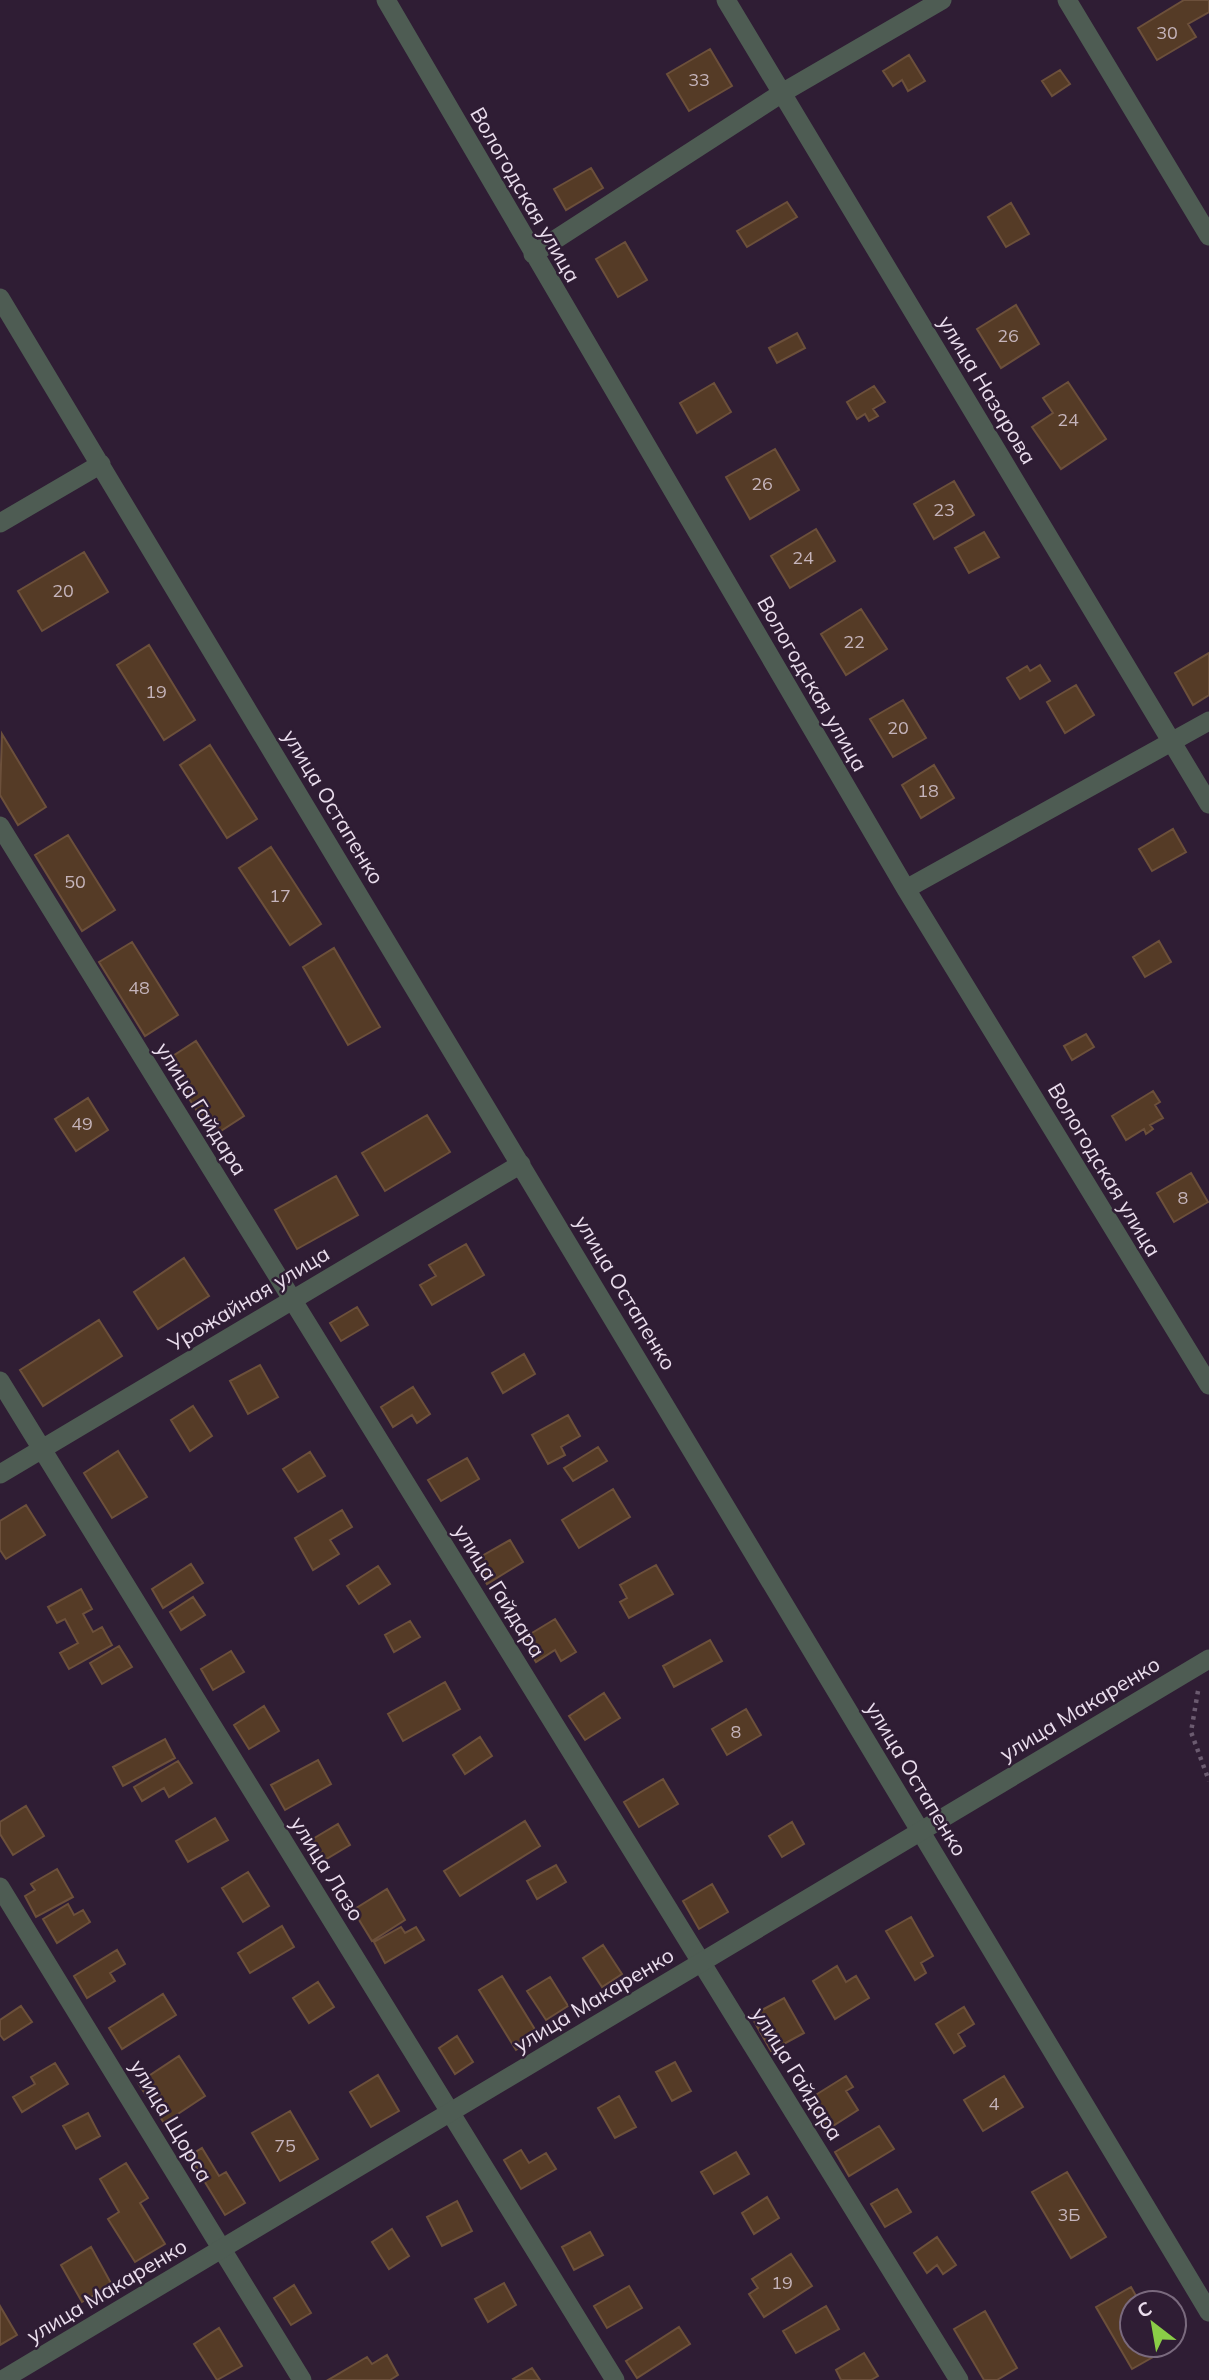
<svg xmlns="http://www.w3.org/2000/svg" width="1209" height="2380" font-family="Mulish,sans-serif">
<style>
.building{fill:#553b26;stroke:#6c503b;stroke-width:2}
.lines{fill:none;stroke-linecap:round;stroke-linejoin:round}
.path{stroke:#6b5b70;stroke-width:4.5;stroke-dasharray:3.5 5;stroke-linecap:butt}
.minor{stroke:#4e5c53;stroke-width:19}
.tertiary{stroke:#4e5c53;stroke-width:19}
.labels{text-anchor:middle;stroke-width:5;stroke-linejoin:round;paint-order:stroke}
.number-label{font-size:18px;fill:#c5b4bb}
.street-label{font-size:21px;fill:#eadded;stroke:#2f1d34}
</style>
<rect width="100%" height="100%" fill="#2f1d34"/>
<path class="building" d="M 1184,0 L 1209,0 L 1209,12 L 1188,24 L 1196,37 L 1157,60 L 1138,28 Z
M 710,49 L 732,86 L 689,111 L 667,74 Z
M 909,55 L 925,81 L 908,91 L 902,80 L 893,86 L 883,71 Z
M 1060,70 L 1070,84 L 1052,96 L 1042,81 Z
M 591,168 L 603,188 L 566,210 L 554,189 Z
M 787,202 L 797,217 L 747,247 L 737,231 Z
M 1011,203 L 1029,234 L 1006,247 L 988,217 Z
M 625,242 L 647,280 L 618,297 L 596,259 Z
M 1016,305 L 1039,344 L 1001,368 L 977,329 Z
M 797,333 L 805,348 L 777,363 L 769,348 Z
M 1068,382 L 1106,439 L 1061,469 L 1032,427 L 1053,413 L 1043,398 Z
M 714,383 L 731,412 L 697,433 L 680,403 Z
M 874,386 L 885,402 L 873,409 L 878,416 L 869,421 L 865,414 L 857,419 L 847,402 Z
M 775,449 L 799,490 L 750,519 L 726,477 Z
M 954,481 L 974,515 L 934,539 L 914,504 Z
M 816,529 L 835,561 L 790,588 L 771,556 Z
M 984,532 L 999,557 L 969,573 L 955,548 Z
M 84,552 L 108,592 L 42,631 L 18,591 Z
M 861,609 L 887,649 L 846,675 L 821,634 Z
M 149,645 L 195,720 L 164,740 L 117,665 Z
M 1209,653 L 1209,695 L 1193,705 L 1175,673 Z
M 1040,665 L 1050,681 L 1020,699 L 1007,678 L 1027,666 L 1030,671 Z
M 1076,685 L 1094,715 L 1065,733 L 1047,702 Z
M 903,700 L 926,738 L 893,757 L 870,719 Z
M 2,734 L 46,807 L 18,825 L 0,795 Z
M 210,745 L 257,819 L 227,838 L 180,765 Z
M 934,765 L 954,798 L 921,818 L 902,785 Z
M 1173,829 L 1186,852 L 1152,871 L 1139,849 Z
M 68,835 L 115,910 L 82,931 L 35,855 Z
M 271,847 L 321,924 L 290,945 L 239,868 Z
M 1159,941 L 1171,962 L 1145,977 L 1133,957 Z
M 132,942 L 178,1015 L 145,1036 L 99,962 Z
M 334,948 L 380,1027 L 348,1045 L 303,967 Z
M 1086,1034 L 1094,1047 L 1072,1060 L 1064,1046 Z
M 196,1041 L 244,1116 L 213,1136 L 165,1061 Z
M 1153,1091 L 1160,1102 L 1155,1105 L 1163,1118 L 1150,1125 L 1153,1129 L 1146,1134 L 1144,1129 L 1126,1140 L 1112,1116 Z
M 88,1098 L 108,1130 L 76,1151 L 55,1119 Z
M 427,1115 L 450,1152 L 385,1191 L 362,1153 Z
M 1191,1173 L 1208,1202 L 1174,1222 L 1157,1193 Z
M 336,1176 L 358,1215 L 297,1249 L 275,1210 Z
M 466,1244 L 484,1275 L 432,1305 L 420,1285 L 436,1276 L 429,1265 Z
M 184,1258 L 209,1296 L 158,1329 L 134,1292 Z
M 357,1307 L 368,1325 L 341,1341 L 330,1323 Z
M 99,1320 L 122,1356 L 43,1406 L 20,1370 Z
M 524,1354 L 535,1374 L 503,1393 L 492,1373 Z
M 260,1365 L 278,1397 L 248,1414 L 230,1381 Z
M 413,1387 L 430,1414 L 417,1423 L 412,1415 L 393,1427 L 381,1407 Z
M 193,1406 L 212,1436 L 190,1451 L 171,1420 Z
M 568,1415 L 580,1436 L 561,1447 L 565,1455 L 548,1464 L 532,1435 Z
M 598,1447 L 607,1461 L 573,1481 L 564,1468 Z
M 118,1451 L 147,1497 L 112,1518 L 84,1473 Z
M 310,1452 L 325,1476 L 298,1492 L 283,1469 Z
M 467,1458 L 479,1479 L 441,1501 L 428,1480 Z
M 613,1489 L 630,1517 L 579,1548 L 562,1520 Z
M 26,1505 L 45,1535 L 6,1559 L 0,1550 L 0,1521 Z
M 342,1510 L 352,1527 L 330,1540 L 339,1554 L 313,1570 L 295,1538 Z
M 510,1540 L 523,1562 L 487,1584 L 473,1561 Z
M 191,1564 L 203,1583 L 163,1608 L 152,1589 Z
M 656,1565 L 673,1594 L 629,1618 L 620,1602 L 627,1598 L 620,1585 Z
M 378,1566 L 390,1584 L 359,1604 L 347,1586 Z
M 81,1589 L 92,1609 L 83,1614 L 93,1632 L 102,1627 L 112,1645 L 69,1669 L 60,1653 L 78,1643 L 65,1619 L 57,1623 L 48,1607 Z
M 193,1597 L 205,1615 L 181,1630 L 170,1612 Z
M 555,1619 L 576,1652 L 561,1661 L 555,1650 L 536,1662 L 522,1639 Z
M 410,1621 L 420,1637 L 394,1652 L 385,1635 Z
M 710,1640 L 722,1661 L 674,1687 L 663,1666 Z
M 119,1646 L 132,1667 L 102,1684 L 90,1663 Z
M 231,1651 L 244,1672 L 213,1690 L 201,1669 Z
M 445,1682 L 460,1709 L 403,1741 L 388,1714 Z
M 604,1693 L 620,1718 L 585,1740 L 569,1716 Z
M 264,1706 L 279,1731 L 249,1749 L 234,1725 Z
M 746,1709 L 761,1735 L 727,1755 L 712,1729 Z
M 480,1737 L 492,1756 L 465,1774 L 453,1755 Z
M 165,1739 L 175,1758 L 123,1786 L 113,1767 Z
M 318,1760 L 331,1784 L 285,1810 L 271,1785 Z
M 178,1761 L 192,1783 L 169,1797 L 164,1788 L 142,1801 L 134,1787 Z
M 663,1779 L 678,1804 L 639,1827 L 624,1802 Z
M 26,1806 L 44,1836 L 13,1855 L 0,1834 L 0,1822 Z
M 215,1818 L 228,1840 L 188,1862 L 176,1841 Z
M 525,1821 L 540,1846 L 460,1896 L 444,1871 Z
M 792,1822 L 804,1844 L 782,1857 L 769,1836 Z
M 338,1824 L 350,1845 L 323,1861 L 311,1840 Z
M 556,1865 L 566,1882 L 537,1899 L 527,1881 Z
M 57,1869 L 73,1897 L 36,1917 L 25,1896 L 35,1890 L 31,1884 Z
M 248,1872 L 269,1906 L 243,1922 L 222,1888 Z
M 712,1884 L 728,1912 L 699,1929 L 683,1901 Z
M 387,1889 L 405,1920 L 372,1941 L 353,1910 Z
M 68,1904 L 74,1915 L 83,1910 L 90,1922 L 57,1943 L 43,1919 Z
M 911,1917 L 933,1956 L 921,1963 L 926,1973 L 915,1980 L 886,1931 Z
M 282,1926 L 294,1947 L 250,1973 L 238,1953 Z
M 401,1927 L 405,1933 L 416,1927 L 424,1940 L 385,1963 L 374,1942 Z
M 603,1945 L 622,1974 L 602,1987 L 583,1958 Z
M 117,1950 L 125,1964 L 110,1973 L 115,1981 L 87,1998 L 74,1976 Z
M 837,1966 L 846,1982 L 856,1976 L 869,1998 L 835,2019 L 813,1981 Z
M 502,1976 L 539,2036 L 516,2050 L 479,1990 Z
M 550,1977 L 568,2006 L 546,2020 L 527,1991 Z
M 318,1982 L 334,2007 L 309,2023 L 293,1998 Z
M 163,1994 L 176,2015 L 122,2049 L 109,2028 Z
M 784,1998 L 804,2033 L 771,2051 L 751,2016 Z
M 21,2006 L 32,2022 L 4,2040 L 0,2035 L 0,2020 Z
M 964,2007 L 974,2024 L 958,2034 L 965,2046 L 954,2053 L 936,2024 Z
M 457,2036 L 473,2062 L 455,2074 L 439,2048 Z
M 179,2056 L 205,2096 L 164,2123 L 138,2083 Z
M 675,2062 L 691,2091 L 672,2101 L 656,2072 Z
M 55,2063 L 68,2084 L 22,2112 L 13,2097 L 35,2084 L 31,2077 Z
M 378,2075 L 399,2111 L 371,2127 L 350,2092 Z
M 846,2076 L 853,2087 L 846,2091 L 858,2110 L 825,2131 L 806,2101 Z
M 1004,2076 L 1023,2107 L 983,2131 L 964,2100 Z
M 619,2096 L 636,2127 L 615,2138 L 598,2108 Z
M 290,2111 L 318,2159 L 280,2181 L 252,2133 Z
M 88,2113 L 100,2136 L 76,2149 L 63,2126 Z
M 879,2126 L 894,2149 L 849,2176 L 835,2152 Z
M 202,2148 L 219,2176 L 226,2172 L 245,2203 L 225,2215 L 189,2156 Z
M 521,2150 L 529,2163 L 546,2153 L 556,2169 L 521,2189 L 504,2160 Z
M 736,2152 L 749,2174 L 714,2194 L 701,2172 Z
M 126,2163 L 148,2198 L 140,2203 L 165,2244 L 135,2262 L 108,2219 L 119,2212 L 100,2179 Z
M 1067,2172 L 1106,2237 L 1071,2258 L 1032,2192 Z
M 897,2189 L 911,2212 L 885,2227 L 871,2204 Z
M 767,2197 L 779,2218 L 754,2234 L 742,2213 Z
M 457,2201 L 472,2231 L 442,2246 L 427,2217 Z
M 392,2229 L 409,2256 L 389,2269 L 372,2242 Z
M 590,2232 L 603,2255 L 574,2270 L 562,2247 Z
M 937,2237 L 956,2265 L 943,2274 L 937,2265 L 927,2273 L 914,2253 Z
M 91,2247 L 112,2285 L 82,2302 L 61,2265 Z
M 791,2254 L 812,2286 L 764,2317 L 749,2294 L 758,2288 L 752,2279 Z
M 504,2283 L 516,2305 L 488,2322 L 475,2299 Z
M 294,2285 L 311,2313 L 291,2325 L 274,2298 Z
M 629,2286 L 642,2308 L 607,2328 L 594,2306 Z
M 1131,2287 L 1140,2303 L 1132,2303 L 1132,2345 L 1165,2345 L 1167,2349 L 1132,2369 L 1096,2307 Z
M 0,2306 L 17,2335 L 0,2345 Z
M 826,2306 L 839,2329 L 796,2353 L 783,2331 Z
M 985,2311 L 1017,2368 L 997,2380 L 984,2380 L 954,2329 Z
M 679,2327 L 690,2344 L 637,2378 L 626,2361 Z
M 219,2328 L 242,2366 L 217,2380 L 194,2344 Z
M 864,2353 L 878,2376 L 871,2380 L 841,2380 L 836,2370 Z
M 387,2355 L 398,2375 L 390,2380 L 328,2380 L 367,2357 L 372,2364 Z
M 532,2368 L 540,2380 L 514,2380 L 513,2379 Z"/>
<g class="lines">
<path class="path" d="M 1198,1691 L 1191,1732 L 1209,1781"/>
<path class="minor" d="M 386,0 L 906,889 L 1209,1385
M 726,0 L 1209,804
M 1067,0 L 1209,236
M 533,254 L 782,93 L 942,0
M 0,298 L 1209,2312
M 0,523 L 101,464
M 0,826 L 959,2380
M 906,889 L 1209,721
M 0,1381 L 615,2380
M 0,1474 L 521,1164
M 0,1887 L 302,2380"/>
<path class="tertiary" d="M 2,2380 L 1209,1659"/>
</g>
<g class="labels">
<g class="number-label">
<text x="1167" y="39">30</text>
<text x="699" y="86">33</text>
<text x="1008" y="342">26</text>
<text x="1068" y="426">24</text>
<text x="762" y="490">26</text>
<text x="944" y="516">23</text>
<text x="803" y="564">24</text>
<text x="63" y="597">20</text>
<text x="854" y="648">22</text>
<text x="156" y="698">19</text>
<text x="898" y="734">20</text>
<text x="928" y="797">18</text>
<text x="75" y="888">50</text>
<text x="280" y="902">17</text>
<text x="139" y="994">48</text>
<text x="82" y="1130">49</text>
<text x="1183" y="1204">8</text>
<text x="736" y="1738">8</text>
<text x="994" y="2110">4</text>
<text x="285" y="2152">75</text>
<text x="1069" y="2221">3Б</text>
<text x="782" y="2289">19</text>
</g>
<g class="street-label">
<text transform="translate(525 195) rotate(60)" y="7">Вологодская улица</text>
<text transform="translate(987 390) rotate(59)" y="7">улица Назарова</text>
<text transform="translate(812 684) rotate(60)" y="7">Вологодская улица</text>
<text transform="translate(333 807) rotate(59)" y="7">улица Остапенко</text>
<text transform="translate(201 1109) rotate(58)" y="7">улица Гайдара</text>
<text transform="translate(1104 1170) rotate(59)" y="7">Вологодская улица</text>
<text transform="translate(625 1293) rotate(59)" y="7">улица Остапенко</text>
<text transform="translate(249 1299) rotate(-31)" y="7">Урожайная улица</text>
<text transform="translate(499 1591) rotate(58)" y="7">улица Гайдара</text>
<text transform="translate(1080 1709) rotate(-31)" y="7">улица Макаренко</text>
<text transform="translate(916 1779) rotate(59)" y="7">улица Остапенко</text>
<text transform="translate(327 1869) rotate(58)" y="7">улица Лазо</text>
<text transform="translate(594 2000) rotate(-31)" y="7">улица Макаренко</text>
<text transform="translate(797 2074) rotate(58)" y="7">улица Гайдара</text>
<text transform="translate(171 2121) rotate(59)" y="7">улица Щорса</text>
<text transform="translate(107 2291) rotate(-31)" y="7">улица Макаренко</text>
</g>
</g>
<g transform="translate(1153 2324) rotate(329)"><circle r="33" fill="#2f1d34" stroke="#7a6a7e" stroke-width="2"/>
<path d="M0-5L12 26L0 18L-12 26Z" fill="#8ace47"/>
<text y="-10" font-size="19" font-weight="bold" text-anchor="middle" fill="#eadded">С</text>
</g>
</svg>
